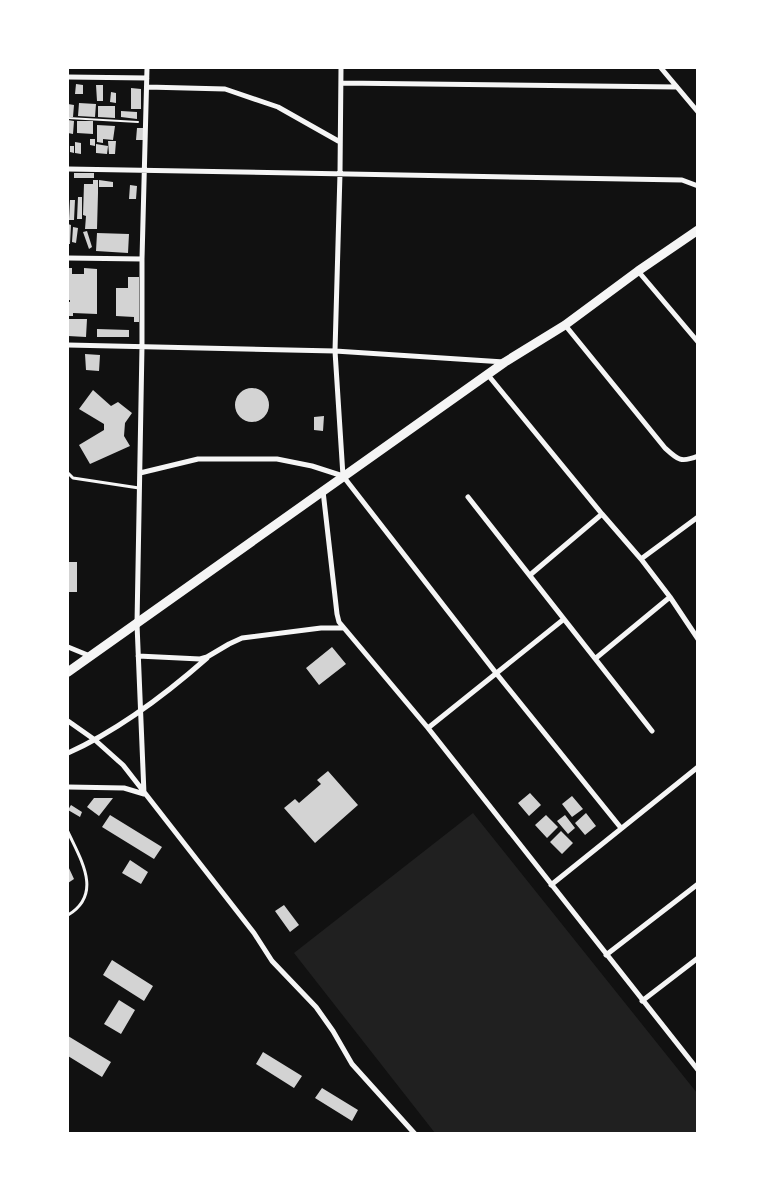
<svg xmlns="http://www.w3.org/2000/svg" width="765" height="1201" font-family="Poppins,sans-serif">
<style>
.green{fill:#202020}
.building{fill:#d3d3d3}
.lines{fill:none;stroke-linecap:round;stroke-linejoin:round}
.path{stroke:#f5f5f5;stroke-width:2}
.service{stroke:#f5f5f5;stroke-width:3}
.minor{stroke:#f5f5f5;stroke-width:5}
.tertiary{stroke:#f5f5f5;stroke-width:9}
</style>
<rect width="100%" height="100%" fill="#111"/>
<path class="green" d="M 473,813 L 697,1093 L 697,1133 L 435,1133 L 294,953 Z"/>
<path class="building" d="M 76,84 L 83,85 L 83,94 L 75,94 Z
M 96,85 L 103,85 L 103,101 L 97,101 Z
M 131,88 L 141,89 L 141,109 L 131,109 Z
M 111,92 L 116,93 L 116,103 L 110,102 Z
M 79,103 L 96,104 L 95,117 L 78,116 Z
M 68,104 L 74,105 L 73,117 L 68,117 Z
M 98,106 L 115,106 L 115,118 L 98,117 Z
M 121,111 L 137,112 L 137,119 L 121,117 Z
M 68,120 L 74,121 L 73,134 L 68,133 Z
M 77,121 L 93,121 L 93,134 L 77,133 Z
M 97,125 L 115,126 L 113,140 L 103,139 L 103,143 L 97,142 Z
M 137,128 L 143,128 L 143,140 L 136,140 Z
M 90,139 L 95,139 L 95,146 L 90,145 Z
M 108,141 L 116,141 L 115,154 L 109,154 Z
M 75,142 L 81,143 L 81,154 L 75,153 Z
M 96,144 L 108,146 L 107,154 L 96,153 Z
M 70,146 L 74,146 L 74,153 L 70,152 Z
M 74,173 L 94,173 L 94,178 L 74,178 Z
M 93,180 L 98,180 L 98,193 L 92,193 L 98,193 L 97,229 L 85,229 L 86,216 L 83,215 L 84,184 L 93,184 Z
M 99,180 L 113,182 L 113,187 L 99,187 Z
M 130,185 L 137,186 L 136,199 L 129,199 Z
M 78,197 L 82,197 L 82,219 L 77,219 Z
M 70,200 L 75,200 L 74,220 L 69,220 Z
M 68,224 L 71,225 L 70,244 L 68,244 Z
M 73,227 L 78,228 L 76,243 L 72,242 Z
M 87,231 L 92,247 L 89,249 L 83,232 Z
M 97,233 L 129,234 L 128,253 L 96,251 Z
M 68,268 L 72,268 L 72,274 L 84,274 L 84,268 L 97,269 L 97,314 L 73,313 L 73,316 L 68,316 L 68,302 L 70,302 L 70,300 L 68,300 Z
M 128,277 L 139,277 L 139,322 L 134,322 L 134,317 L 116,316 L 116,288 L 128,288 Z
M 68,319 L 87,319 L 86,337 L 68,336 Z
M 97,329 L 129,330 L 129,337 L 97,337 Z
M 85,354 L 100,355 L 99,371 L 86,370 Z
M235 405a17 17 0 1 1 34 0a17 17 0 1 1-34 0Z
M 93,390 L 111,406 L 118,402 L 132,413 L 125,423 L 124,436 L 130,446 L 90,464 L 79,445 L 104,430 L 104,424 L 79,409 Z
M 324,416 L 323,431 L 314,430 L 314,417 Z
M 68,562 L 77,562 L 77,592 L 68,592 Z
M 332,647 L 346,664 L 319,685 L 306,668 Z
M 328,771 L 358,805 L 315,843 L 284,808 L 295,799 L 299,803 L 321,784 L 317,780 Z
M 530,793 L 541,805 L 529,816 L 518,803 Z
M 572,796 L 583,809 L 572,817 L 562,804 Z
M 94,798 L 113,798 L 99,816 L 87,807 Z
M 71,805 L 82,812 L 80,817 L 68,810 Z
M 586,813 L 596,826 L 585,835 L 575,823 Z
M 110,815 L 162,847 L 154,859 L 102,827 Z
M 546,815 L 558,827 L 547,838 L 535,825 Z
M 565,815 L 575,828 L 568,834 L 557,821 Z
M 561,831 L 573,843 L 562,854 L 550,842 Z
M 130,860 L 148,872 L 141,884 L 122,873 Z
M 68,866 L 74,879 L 68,883 Z
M 284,905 L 299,925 L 290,932 L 275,911 Z
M 112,960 L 153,986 L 144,1001 L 103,975 Z
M 119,1000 L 135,1010 L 121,1034 L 104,1024 Z
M 68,1036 L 111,1062 L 102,1077 L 68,1056 Z
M 263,1052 L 302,1076 L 294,1088 L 256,1064 Z
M 322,1088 L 358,1110 L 352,1121 L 315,1098 Z"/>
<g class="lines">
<path class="path" d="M 68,118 L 138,122"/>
<path class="service" d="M 68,473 L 73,478 L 139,488
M 68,832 C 81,860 103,894 68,915"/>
<path class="minor" d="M 341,68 L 340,173 L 335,351 L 343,476
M 661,68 L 698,112
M 68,77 L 147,78
M 341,83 L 677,87
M 147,87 L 225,89 L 278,107 L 340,142
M 68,169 L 682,180 L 698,186
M 68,258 L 142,259
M 638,271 L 698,342
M 565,325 L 665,448 C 678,460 681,463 698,456
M 68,345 L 335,351 L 504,362
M 488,375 L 602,514 L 641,559 L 670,597 L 698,639
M 140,473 L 198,459 L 277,459 L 312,466 L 343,476 L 496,673 L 621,828
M 323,491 L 337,614 L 339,622 L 428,728 L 698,1070
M 468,497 L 652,731
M 641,559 L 698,517
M 530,575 L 602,514
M 68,647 L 90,656
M 138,656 L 200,659 L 207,657 L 229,644 L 242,638 L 321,628 L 343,628
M 596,658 L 670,597
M 68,721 L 95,740 L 123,765 L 254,933 L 272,961 L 316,1007 L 333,1031 L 352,1064 L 415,1134
M 428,728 L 564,619
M 68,753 C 119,730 165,695 207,658
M 68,787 L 124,788 L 144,794
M 144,794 L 137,624 L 142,346 L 142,259 L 147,68
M 551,885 L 698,767
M 606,955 L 698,884
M 642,1001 L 698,958"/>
<path class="tertiary" d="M 68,672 L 505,362 L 565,325 L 638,271 L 698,230"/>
</g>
<rect width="765" height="1201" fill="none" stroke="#ffffff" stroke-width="138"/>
</svg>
